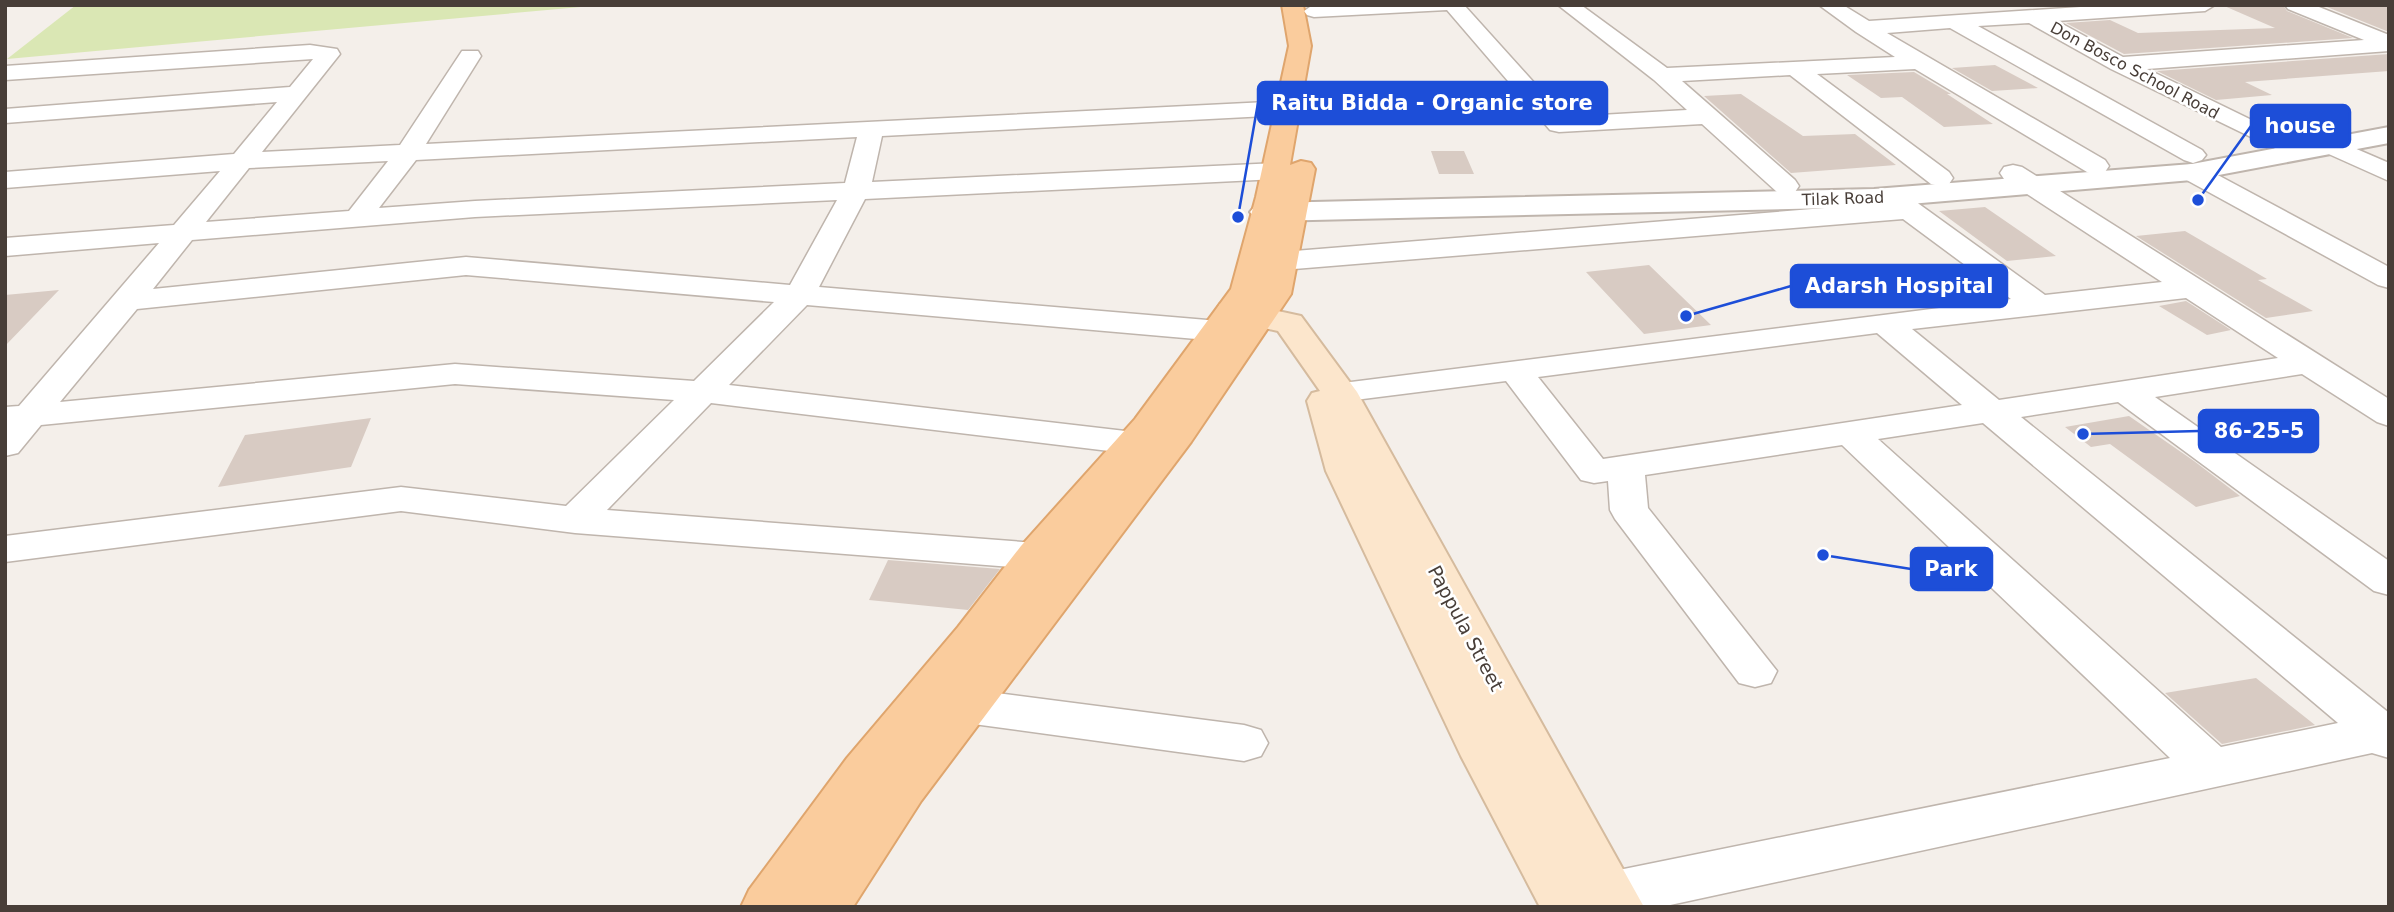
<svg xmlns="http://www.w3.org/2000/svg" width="2394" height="912" font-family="'DejaVu Sans',sans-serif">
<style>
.green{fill:#dae7b4}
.building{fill:#d8cbc3}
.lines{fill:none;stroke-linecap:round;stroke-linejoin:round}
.minor-casing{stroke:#bfb5ad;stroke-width:3}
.tertiary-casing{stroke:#bfb5ad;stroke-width:4}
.secondary-casing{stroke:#d5bb9e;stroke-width:4}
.primary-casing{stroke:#dfa56d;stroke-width:4}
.minor{fill:#fff;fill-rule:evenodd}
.tertiary{fill:#fff;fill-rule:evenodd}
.secondary{fill:#fce6cc;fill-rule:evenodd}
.primary{fill:#facc9d;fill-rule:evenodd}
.labels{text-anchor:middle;stroke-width:5;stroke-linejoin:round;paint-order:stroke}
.far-street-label{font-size:16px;fill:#483e38;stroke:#fff}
.street-label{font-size:19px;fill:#483e38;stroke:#fff}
.leader{fill:none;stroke:#1d4ed8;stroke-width:2.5}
.callout-dot{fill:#1d4ed8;stroke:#fff;stroke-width:2.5}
.callout{fill:#1d4ed8;stroke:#1d4ed8;stroke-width:2.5}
.callout-label{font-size:21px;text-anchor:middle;font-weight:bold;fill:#fff}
</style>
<rect width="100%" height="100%" fill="#f4efea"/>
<path class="green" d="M 76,5 L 591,5 L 592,6 L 7,59 Z"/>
<path class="building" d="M 2222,5 L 2283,5 L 2287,11 L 2353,38 L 2124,54 L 2066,23 L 2110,20 L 2138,33 L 2275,28 Z
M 2322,5 L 2389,5 L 2389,32 Z
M 2389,54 L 2389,71 L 2245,82 L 2272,95 L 2216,100 L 2157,71 Z
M 1995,65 L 2038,88 L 1992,91 L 1952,68 Z
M 1914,72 L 1951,94 L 1947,94 L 1993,124 L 1944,127 L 1902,97 L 1881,98 L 1847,75 Z
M 1741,94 L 1803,136 L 1855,134 L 1896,165 L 1791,173 L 1704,96 Z
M 1431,151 L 1464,151 L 1474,174 L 1439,174 Z
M 1985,207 L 2056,256 L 2007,261 L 1939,211 Z
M 2185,231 L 2267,279 L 2258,280 L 2313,311 L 2266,318 L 2136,236 Z
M 1649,265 L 1711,325 L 1644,334 L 1586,272 Z
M 59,290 L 5,346 L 5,295 Z
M 2186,301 L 2231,330 L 2207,335 L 2159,306 Z
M 2129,416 L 2194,461 L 2240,496 L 2196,507 L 2110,444 L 2091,447 L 2065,427 Z
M 371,418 L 351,467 L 218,487 L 245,435 Z
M 888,560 L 1000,569 L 968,610 L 869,600 Z
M 2256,678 L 2315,725 L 2222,744 L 2165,693 Z"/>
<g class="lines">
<defs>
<path id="minor" d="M 1313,5 L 1464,5 L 1565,117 L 1687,110 L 1654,80 L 1558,5 L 1581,5 L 1667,68 L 1895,57 L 1856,32 L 1819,5 L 1843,5 L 1869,21 L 2110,5 L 2215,5 L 2205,11 L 2057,21 L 2123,57 L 2364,40 L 2288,9 L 2285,5 L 2314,5 L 2389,35 L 2389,51 L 2147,69 L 2305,146 L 2309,151 L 2305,156 L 2296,159 L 2111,69 L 2029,23 L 1978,26 L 2202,150 L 2206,155 L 2202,160 L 2193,163 L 2184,160 L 1950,28 L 1887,33 L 2105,160 L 2109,166 L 2105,172 L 2096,174 L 2087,172 L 1915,69 L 1817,74 L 1949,172 L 1953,178 L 1949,184 L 1940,186 L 1931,184 L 1790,75 L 1682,81 L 1795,180 L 1799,186 L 1795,192 L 1786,194 L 1777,192 L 1702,124 L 1559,132 L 1550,130 L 1447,10 L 1314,17 L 1307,15 L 1304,11 Z
M 310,45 L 337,49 L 340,54 L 262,152 L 400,145 L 462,51 L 478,51 L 481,56 L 426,144 L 1288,101 L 1296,103 L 1300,108 L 1296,113 L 1288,115 L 882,136 L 872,182 L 1275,163 L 1284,165 L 1288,171 L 1284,177 L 1275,179 L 865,199 L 819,287 L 1219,321 L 1230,324 L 1235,331 L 1230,338 L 1219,341 L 807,305 L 729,385 L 1134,432 L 1147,435 L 1152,443 L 1147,451 L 1134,454 L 711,403 L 607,510 L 1036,543 L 1050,547 L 1056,556 L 1050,565 L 1036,569 L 575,533 L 401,511 L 5,562 L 5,536 L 401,487 L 566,506 L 674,400 L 455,384 L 41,425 L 18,453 L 5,456 L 5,407 L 19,406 L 159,243 L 5,256 L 5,238 L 174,225 L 220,171 L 5,188 L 5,172 L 234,154 L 277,102 L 5,123 L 5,109 L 290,87 L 313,59 L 5,80 L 5,66 ZM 857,137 L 845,183 L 475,201 L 379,208 L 416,160 ZM 388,161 L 349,211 L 206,222 L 249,168 ZM 837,200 L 790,285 L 466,257 L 153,289 L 192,240 L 475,217 ZM 466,275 L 774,302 L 694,381 L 455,364 L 60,402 L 137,309 Z
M 2331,138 L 2389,163 L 2389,181 L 2322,151 L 2318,146 L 2322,141 Z
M 2192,164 L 2201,166 L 2389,267 L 2389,288 L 2378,285 L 2183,178 L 2179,172 L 2183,166 Z
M 2013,165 L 2022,167 L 2389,399 L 2389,426 L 2377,422 L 2302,374 L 2155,397 L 2389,561 L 2389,595 L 2374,591 L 2118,402 L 2021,417 L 2389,713 L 2389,758 L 2372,753 L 1661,907 L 1588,907 L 1583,895 L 1590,879 L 1609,872 L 2170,758 L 1842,445 L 1645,475 L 1648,508 L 1777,671 L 1771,683 L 1755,687 L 1739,683 L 1615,519 L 1610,510 L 1608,481 L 1594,483 L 1581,480 L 1506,381 L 1339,402 L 1327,399 L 1322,392 L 1327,385 L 2011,299 L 1903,219 L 1282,270 L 1272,267 L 1267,261 L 1272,255 L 1282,252 L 1887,203 L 1881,196 L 1885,190 C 1902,186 1908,193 1919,204 L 2045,295 L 2162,282 L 2004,179 L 2000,173 L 2004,167 ZM 2186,298 L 2278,358 L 1999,400 L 1912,329 ZM 1877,333 L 1962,405 L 1603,459 L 1538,377 ZM 1983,423 L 2338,723 L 2221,747 L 1878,439 Z
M 966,689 L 1244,725 L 1261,730 L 1268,743 L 1261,756 L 1244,761 L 966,723 L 950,718 L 943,706 L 950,694 Z"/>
<path id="tertiary" d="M 2389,127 L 2389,143 L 2192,180 L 1874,207 L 1265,221 L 1255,218 L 1250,212 L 1255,206 L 1265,203 L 1874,189 L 2192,164 Z"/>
<path id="secondary" d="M 1232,301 L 1301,316 L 1357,392 L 1644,907 L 1540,907 L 1461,756 L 1326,471 L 1307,401 L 1312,393 L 1320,391 L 1278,331 L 1220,318 L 1216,311 L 1220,304 Z"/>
<path id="primary" d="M 1282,5 L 1303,5 L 1311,46 L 1290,165 L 1301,161 L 1311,163 L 1315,169 L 1291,294 L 1191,442 L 921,801 L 853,907 L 741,907 L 749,890 L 847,758 L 958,627 L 1021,546 L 1135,419 L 1231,289 L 1256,197 L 1289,46 Z"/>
</defs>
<use href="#minor" class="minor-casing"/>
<use href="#tertiary" class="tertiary-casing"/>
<use href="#secondary" class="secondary-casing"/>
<use href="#primary" class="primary-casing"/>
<use href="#minor" class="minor"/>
<use href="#tertiary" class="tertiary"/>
<use href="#secondary" class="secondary"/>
<use href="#primary" class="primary"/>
</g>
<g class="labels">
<g class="far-street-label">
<text transform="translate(2135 70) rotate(28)" y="6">Don Bosco School Road</text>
<text transform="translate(1843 198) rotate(-2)" y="6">Tilak Road</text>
</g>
<g class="street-label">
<text transform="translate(1466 628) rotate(62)" y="7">Pappula Street</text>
</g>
</g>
<path class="leader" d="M1238 217L1258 103M2198 200L2251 126M1686 316L1791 286M2083 434L2199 431M1823 555L1911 569"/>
<g class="callout-dot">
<circle cx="1238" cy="217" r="7"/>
<circle cx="2198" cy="200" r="7"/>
<circle cx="1686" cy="316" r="7"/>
<circle cx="2083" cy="434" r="7"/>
<circle cx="1823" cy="555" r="7"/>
</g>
<g class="callout">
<rect x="1258" y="82" width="349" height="42" rx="7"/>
<rect x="2251" y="105" width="99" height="42" rx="7"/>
<rect x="1791" y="265" width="216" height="42" rx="7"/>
<rect x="2199" y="410" width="119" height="42" rx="7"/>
<rect x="1911" y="548" width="81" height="42" rx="7"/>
</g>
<g class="callout-label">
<text x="1432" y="110">Raitu Bidda - Organic store</text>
<text x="2300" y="133">house</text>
<text x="1899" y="293">Adarsh Hospital</text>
<text x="2259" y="438">86-25-5</text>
<text x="1951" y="576">Park</text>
</g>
<rect width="2394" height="912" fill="none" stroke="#483e38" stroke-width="14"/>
</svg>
